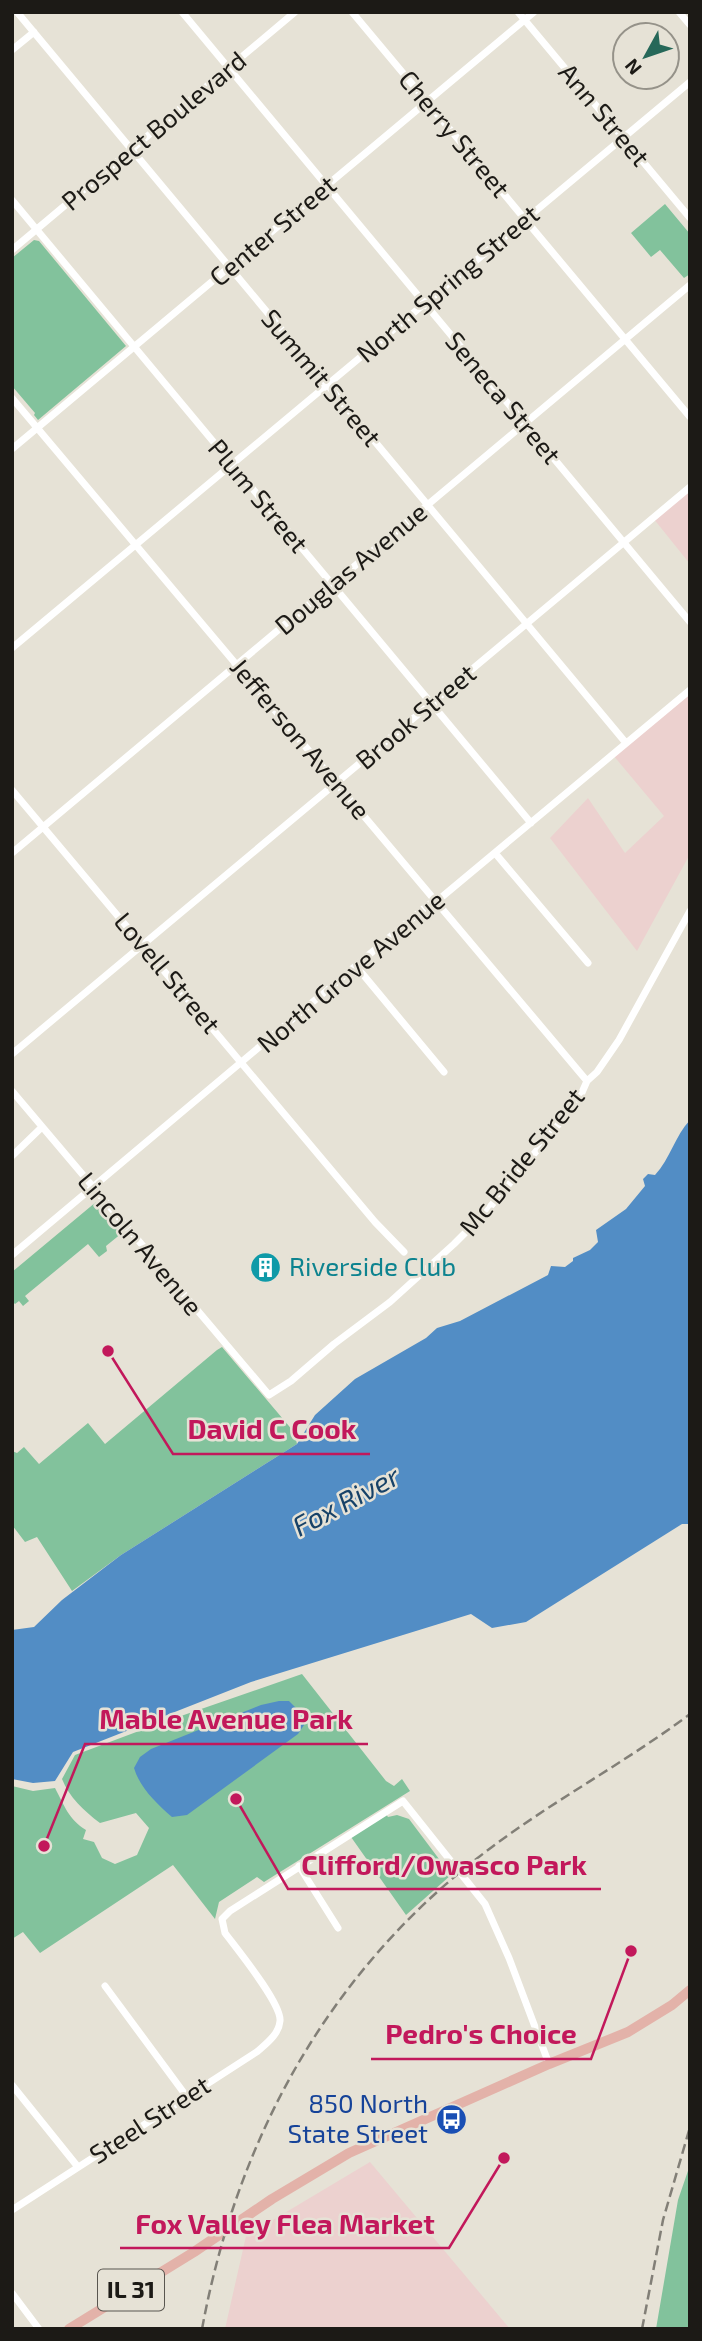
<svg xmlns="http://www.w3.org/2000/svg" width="702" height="2341" font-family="'Exo 2',sans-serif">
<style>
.industrial{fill:#ecd1cf}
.green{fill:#82c29c}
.water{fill:#528dc5}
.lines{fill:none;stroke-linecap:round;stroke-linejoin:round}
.minor{stroke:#fff;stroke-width:7}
.primary{stroke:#e3b2a9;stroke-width:10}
.rail{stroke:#827f77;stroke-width:2.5;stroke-dasharray:10 5;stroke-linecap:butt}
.labels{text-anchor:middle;stroke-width:5;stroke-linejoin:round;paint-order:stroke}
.shield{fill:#e6e2d6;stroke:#595650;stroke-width:2}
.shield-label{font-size:24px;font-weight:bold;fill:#1c1a16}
.street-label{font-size:26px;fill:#1c1a16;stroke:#e6e2d6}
.culture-label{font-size:26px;fill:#0d838f;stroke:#e6e2d6;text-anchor:start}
.transit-label{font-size:26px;fill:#164399;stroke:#e6e2d6;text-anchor:end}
.water-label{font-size:28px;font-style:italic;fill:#174268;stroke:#e6e2d6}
.leader{fill:none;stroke:#c2185b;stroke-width:2.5}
.callout-dot{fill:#c2185b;stroke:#e6e2d6;stroke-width:2.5}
.callout-label{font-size:28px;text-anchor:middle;font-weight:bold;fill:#c2185b;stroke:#e6e2d6;stroke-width:5;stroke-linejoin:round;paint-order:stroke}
</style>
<rect width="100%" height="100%" fill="#e6e2d6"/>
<path class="industrial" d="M 690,487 L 690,564 L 653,518 Z
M 690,690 L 690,854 L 637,951 L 550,838 L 588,798 L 625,853 L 664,816 L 613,755 Z
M 370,2162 L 510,2329 L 225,2329 L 246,2236 Z"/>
<path class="green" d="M 665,204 L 690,234 L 690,274 L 684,278 L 660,250 L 651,257 L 631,233 Z
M 34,240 L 39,241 L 126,346 L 38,420 L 34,415 L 35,413 L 12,386 L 12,258 Z
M 96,1202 L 122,1233 L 106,1246 L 107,1251 L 99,1257 L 88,1244 L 25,1296 L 29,1301 L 23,1306 L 19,1301 L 15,1304 L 12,1301 L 12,1272 Z
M 222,1347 L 294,1432 L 297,1444 L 121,1555 L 72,1591 L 37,1537 L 25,1542 L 12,1525 L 12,1451 L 17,1453 L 24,1447 L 39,1464 L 88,1423 L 105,1444 L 217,1350 Z
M 302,1674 L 386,1781 L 394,1786 L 402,1779 L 410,1791 L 264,1882 L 257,1877 L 219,1902 L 215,1919 L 173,1865 L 40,1953 L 23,1932 L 12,1939 L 12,1786 L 33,1791 L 55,1788 C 64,1805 69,1820 86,1830 L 83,1839 L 94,1842 L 102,1858 L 115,1864 L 137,1855 L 149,1828 L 136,1813 L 100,1823 C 84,1811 69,1797 62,1779 L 75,1755 L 155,1725 Z
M 386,1814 L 388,1817 L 397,1815 L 409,1819 L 451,1875 L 406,1915 L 351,1837 Z
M 690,2165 L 690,2329 L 656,2329 L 678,2200 Z"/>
<path class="water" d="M 690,1120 L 690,1524 L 682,1524 L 526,1622 L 492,1628 L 471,1614 L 251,1682 L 73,1752 L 55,1781 L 33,1783 L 12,1779 L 12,1630 L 34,1627 L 62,1600 L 121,1555 L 297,1444 L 315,1415 L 355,1379 L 426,1338 L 437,1328 L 460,1321 L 548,1275 L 551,1266 L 565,1267 L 573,1261 L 573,1258 L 590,1250 L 598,1242 L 596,1230 L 626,1209 L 645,1186 L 643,1179 L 648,1174 L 655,1175 C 670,1159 675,1136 690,1120 Z
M 279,1701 L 289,1701 L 305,1717 L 304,1725 L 298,1734 L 187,1815 L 172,1817 C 156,1803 140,1788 134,1768 L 140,1757 L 151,1749 L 261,1705 Z"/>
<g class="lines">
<path class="minor" d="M 17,12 L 626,743
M 182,12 L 690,622
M 352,12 L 690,417
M 518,12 L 690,218
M 679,12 L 690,25
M 12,50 L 34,32
M 12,200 L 531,823
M 12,250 L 295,12
M 12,398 L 587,1081
M 12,449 L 534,12
M 12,648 L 690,82
M 12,790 L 375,1222 L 404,1252
M 12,853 L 690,285
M 495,853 L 588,963
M 356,966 L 444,1072
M 12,1054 L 690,487
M 12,1091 L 269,1395 L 291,1381 L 334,1344 L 390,1302 L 454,1244 L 485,1213 L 567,1114 L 580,1097 L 587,1081 L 597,1072 L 619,1040 L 690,911
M 12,1156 L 42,1127
M 12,1255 L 428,905 L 443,896 L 690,690
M 299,1866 L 338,1928
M 105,1986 L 187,2097
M 12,2085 L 78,2167
M 12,2210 L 258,2051 C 267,2043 279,2034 280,2021 C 282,2004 237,1949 225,1933 L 222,1919 L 230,1911 L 403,1801 L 485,1904 L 509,1958 L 549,2064
M 12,2293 L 39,2329"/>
<path class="primary" d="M 69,2329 L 194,2252 L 272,2199 L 349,2153 L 549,2064 L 628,2032 L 672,2005 L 690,1990"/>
<path class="rail" d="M 202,2329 C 238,2134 332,1966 492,1847 C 556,1799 626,1762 690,1714
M 642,2329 L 663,2220 L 690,2127"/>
</g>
<defs>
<symbol id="building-disc" viewBox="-11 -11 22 22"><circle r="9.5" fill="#0f9aa8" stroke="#e6e2d6"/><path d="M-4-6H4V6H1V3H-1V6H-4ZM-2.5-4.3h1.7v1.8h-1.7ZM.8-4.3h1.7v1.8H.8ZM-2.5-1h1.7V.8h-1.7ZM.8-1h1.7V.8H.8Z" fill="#fff"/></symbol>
<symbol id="bus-disc" viewBox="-11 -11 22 22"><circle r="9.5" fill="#1a4fb4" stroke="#e6e2d6"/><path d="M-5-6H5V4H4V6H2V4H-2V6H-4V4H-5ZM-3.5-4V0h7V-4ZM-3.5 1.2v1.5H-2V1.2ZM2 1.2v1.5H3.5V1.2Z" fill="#fff"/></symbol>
</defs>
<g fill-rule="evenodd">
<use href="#building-disc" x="248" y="1250" width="35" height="35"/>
<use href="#bus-disc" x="434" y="2102" width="35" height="35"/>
</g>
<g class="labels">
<rect class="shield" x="98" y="2269.5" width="66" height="41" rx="5"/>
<g class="shield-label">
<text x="131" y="2298">IL 31</text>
</g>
<g class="street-label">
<text transform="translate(604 115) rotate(50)" y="9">Ann Street</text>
<text transform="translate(154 131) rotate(-40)" y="9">Prospect Boulevard</text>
<text transform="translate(454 134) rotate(50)" y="9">Cherry Street</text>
<text transform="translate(273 231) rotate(-40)" y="9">Center Street</text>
<text transform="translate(448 284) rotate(-40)" y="9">North Spring Street</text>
<text transform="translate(321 378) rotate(50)" y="9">Summit Street</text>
<text transform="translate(503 398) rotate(50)" y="9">Seneca Street</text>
<text transform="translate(258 496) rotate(50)" y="9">Plum Street</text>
<text transform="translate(351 569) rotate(-40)" y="9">Douglas Avenue</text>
<text transform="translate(416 717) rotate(-40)" y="9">Brook Street</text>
<text transform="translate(300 739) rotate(50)" y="9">Jefferson Avenue</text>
<text transform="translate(351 972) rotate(-40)" y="9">North Grove Avenue</text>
<text transform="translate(167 973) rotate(50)" y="9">Lovell Street</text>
<text transform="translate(522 1162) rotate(-51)" y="9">Mc Bride Street</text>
<text transform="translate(140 1244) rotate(50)" y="9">Lincoln Avenue</text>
<text transform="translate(150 2120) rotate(-33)" y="9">Steel Street</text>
</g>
<g class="culture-label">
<text x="289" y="1276">Riverside Club</text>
</g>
<g class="transit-label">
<text x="428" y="2113">850 North<tspan x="428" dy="30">State Street</tspan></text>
</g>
<g class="water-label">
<text transform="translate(346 1501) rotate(-28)" y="10">Fox River</text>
</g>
</g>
<path class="leader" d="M108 1351L173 1454H370M44 1846L85 1744H368M236 1799L288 1889H601M631 1951L591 2059H371M504 2158L449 2248H120"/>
<g class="callout-dot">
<circle cx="108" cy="1351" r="7"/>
<circle cx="44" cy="1846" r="7"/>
<circle cx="236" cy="1799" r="7"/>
<circle cx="631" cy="1951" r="7"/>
<circle cx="504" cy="2158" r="7"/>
</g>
<g class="callout-label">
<text x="272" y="1439">David C Cook</text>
<text x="226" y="1729">Mable Avenue Park</text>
<text x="444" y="1875">Clifford/Owasco Park</text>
<text x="481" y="2044">Pedro's Choice</text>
<text x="285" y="2234">Fox Valley Flea Market</text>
</g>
<rect width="702" height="2341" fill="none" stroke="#1c1a16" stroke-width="28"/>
<g transform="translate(646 56) rotate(230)"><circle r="33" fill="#e6e2d6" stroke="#959289" stroke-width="2"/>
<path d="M0-5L12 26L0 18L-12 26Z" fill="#266859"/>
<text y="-10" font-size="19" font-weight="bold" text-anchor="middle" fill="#1c1a16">N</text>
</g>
</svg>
